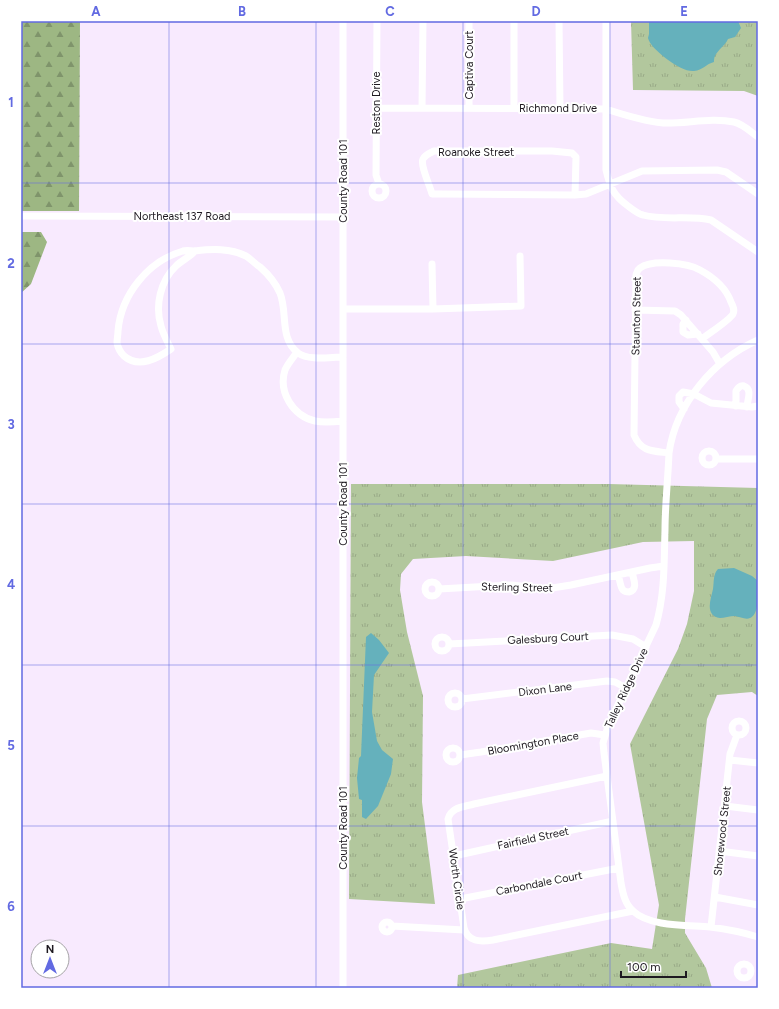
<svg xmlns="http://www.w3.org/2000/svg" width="779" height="1009" font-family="Figtree,sans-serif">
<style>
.grass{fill:url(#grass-tufts)}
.forest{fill:url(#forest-firs)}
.water{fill:#65b1bc}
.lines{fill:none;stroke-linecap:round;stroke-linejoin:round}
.minor{stroke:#fff;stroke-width:7}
.grid{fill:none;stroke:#626ae2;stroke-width:1;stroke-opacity:0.55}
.labels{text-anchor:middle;stroke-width:4;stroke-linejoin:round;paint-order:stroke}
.street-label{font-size:11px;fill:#1e1920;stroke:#fff}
.neatline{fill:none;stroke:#626ae2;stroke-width:1.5}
.grid-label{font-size:13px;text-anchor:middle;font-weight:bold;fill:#626ae2}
</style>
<defs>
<pattern id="grass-tufts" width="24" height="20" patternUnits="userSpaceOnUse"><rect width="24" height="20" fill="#b2c79d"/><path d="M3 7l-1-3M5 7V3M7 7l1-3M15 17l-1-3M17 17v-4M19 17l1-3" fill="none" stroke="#99aa87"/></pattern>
<pattern id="forest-firs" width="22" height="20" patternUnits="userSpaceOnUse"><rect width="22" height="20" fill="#9db783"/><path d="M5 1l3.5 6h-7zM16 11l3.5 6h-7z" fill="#7f946b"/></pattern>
</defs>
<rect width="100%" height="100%" fill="#f8eafe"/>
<path class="grass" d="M 631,21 L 758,21 L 758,96 L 744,91 L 633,90 Z
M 351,484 L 609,484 L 758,488 L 758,696 L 752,692 L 717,695 L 707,719 L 685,919 L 685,933 L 706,968 L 712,988 L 457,988 L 458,975 L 611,943 L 652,949 L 659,905 L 630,744 L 678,649 L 687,624 L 694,591 L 694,541 L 643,542 L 553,561 L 466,556 L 413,559 L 401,574 L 400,590 L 407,632 L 423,696 L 422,802 L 435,904 L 349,899 Z"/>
<path class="forest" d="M 21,21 L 80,21 L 79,211 L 21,211 Z
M 21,232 L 41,232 L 47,242 L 31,284 L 21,293 Z"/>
<path class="water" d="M 649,21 L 738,21 L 741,28 L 735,37 L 728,39 C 725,47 713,52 714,62 C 706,64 703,70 694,71 C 682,73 650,49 648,38 L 649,34 Z
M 734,568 L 752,576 L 758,581 C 758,589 760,615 750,618 C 746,620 740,617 735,616 C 730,616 724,618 720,618 C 704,615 711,599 713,589 C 714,582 713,574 718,569 Z
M 371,633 L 379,640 L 389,653 L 374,675 L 372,712 L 377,741 L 382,750 L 393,759 L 391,774 L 378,806 L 366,819 L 362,817 L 362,800 L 359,799 L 357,778 L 359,758 L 361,756 L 366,637 Z"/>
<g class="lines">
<path class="minor" d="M 343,21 L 343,988
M 377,21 L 376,175 L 379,184
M 559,21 L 560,108
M 606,21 L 606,170 C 610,187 613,195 628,206 C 632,209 638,214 643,215 C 664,221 690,215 711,220 L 758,252
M 376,108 L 606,109 C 624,115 643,121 663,123 C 686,124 711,117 734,122 C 743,124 751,132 758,137
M 422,108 L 423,21
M 469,108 L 469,21
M 514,108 L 514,21
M372 191a7 7 0 1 1 14 0a7 7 0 1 1-14 0Z
M 575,195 L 576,157 L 572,153 L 552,151 L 434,151 C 430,153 425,155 423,159 C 420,165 430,186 432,194 L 441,194 L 575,195 L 586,194 L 642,171 L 717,170 L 726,172 L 758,194
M 21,216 L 343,217
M 195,251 C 190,257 182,260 176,266 C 160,281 155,306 161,326 C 163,334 167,341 171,349 C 158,358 139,369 124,356 C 121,353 118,348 117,343 C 117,339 118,335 118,331 C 121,295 148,261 183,251 C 187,250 191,251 195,251 C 212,249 230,248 246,256 C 251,259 255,264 260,267 C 268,274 276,284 280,293 C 288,313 279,338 298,353 C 309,361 330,357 343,357
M 432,264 L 433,309
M 343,309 L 433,309 L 521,306 L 520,256
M 635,310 L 675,311 L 681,315 L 713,352 L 720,364
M 686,320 L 683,324 L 683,332 L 688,335 L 698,334
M 758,340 C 713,360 676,404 669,453 C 668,479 665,505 665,530 C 664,563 665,593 656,625 L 608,726 L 603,743 L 604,753 L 621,883 C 623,894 625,904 633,911 C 650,927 688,925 710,927 C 726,929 742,932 758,937
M 297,352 C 293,358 288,363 285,370 C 278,392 293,416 315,421 C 324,423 334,422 343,421
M 736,406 L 736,391 C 738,388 740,385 744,386 C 753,389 747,401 747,407
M 684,409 L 679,402 L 679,396 L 683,392 L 694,394 L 711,403 L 752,407 L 758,406
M702 458a7 7 0 1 1 14 0a7 7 0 1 1-14 0Z
M 669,453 C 653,451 641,452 634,435 L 636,275 C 637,272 637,270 640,268 C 652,259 688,263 700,270 C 713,277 726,288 731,302 C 733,306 735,310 733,314 C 730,320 708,334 702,339
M 716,459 L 758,459
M 618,575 C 620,579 620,587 623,590 C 625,592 627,592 629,592 C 639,590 633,578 632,572
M425 589a7 7 0 1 1 14 0a7 7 0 1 1-14 0Z
M 439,589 L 512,585 L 546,589 L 571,585 L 650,568 L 664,566
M435 644a7 7 0 1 1 14 0a7 7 0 1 1-14 0Z
M 449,644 L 612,635 L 633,639 L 646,647
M448 700a7 7 0 1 1 14 0a7 7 0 1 1-14 0Z
M 462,699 L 607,681 L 615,682 L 626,688
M732 728a7 7 0 1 1 14 0a7 7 0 1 1-14 0Z
M446 755a7 7 0 1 1 14 0a7 7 0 1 1-14 0Z
M 460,755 L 481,752 L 591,733 L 605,735
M 730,760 L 758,763
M 607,776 L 474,804 C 463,807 451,807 448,819 L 464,928 C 468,942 480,942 493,940 L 633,911
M 725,806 L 758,810
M 719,851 L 758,856
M 454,856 L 613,821
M 715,897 L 758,905
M 460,899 L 619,868
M382 927a5 5 0 1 1 10 0a5 5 0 1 1-10 0Z
M 392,926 L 464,930
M 711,927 L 730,754 L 737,735
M737 971a7 7 0 1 1 14 0a7 7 0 1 1-14 0Z"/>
</g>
<path class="grid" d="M 169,21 L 169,988M 316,21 L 316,988M 463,21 L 463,988M 610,21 L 610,988M 21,183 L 758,183M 21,344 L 758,344M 21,504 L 758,504M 21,665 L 758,665M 21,826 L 758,826"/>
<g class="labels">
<g class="street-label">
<text transform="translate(469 65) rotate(-90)" y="4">Captiva Court</text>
<text transform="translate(376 103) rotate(-90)" y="4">Reston Drive</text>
<text x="558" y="112">Richmond Drive</text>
<text x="476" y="156">Roanoke Street</text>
<text transform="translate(343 181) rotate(-90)" y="4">County Road 101</text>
<text x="182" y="220">Northeast 137 Road</text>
<text transform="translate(636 316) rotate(-89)" y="4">Staunton Street</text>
<text transform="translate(343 504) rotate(-90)" y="4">County Road 101</text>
<text transform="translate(517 587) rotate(1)" y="4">Sterling Street</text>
<text transform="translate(548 638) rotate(-3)" y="4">Galesburg Court</text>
<text transform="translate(626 688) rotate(-65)" y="4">Talley Ridge Drive</text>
<text transform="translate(545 689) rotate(-7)" y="4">Dixon Lane</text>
<text transform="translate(533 743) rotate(-10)" y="4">Bloomington Place</text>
<text transform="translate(343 828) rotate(-90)" y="4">County Road 101</text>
<text transform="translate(722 831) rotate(-84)" y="4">Shorewood Street</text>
<text transform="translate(533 838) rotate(-12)" y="4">Fairfield Street</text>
<text transform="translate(457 879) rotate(82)" y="4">Worth Circle</text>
<text transform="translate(539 883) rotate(-11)" y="4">Carbondale Court</text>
</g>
</g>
<rect width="779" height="1009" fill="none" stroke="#ffffff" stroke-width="44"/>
<g transform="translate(50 959)"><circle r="19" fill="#ffffff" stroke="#a5a3a6"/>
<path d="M0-3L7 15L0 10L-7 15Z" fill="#626ae2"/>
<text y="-6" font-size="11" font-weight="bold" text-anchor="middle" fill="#1e1920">N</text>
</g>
<path d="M621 971v6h65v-6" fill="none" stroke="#1e1920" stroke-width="2"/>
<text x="627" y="971" font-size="12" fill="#1e1920" stroke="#ffffff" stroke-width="3" paint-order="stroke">100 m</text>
<rect x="22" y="22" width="735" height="965" class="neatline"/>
<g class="grid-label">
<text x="96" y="16">A</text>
<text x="242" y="16">B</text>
<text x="390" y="16">C</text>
<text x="536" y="16">D</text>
<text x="684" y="16">E</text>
<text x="11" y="107">1</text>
<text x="11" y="268">2</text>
<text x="11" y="429">3</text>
<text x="11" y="589">4</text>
<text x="11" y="750">5</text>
<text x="11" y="911">6</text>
</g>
</svg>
